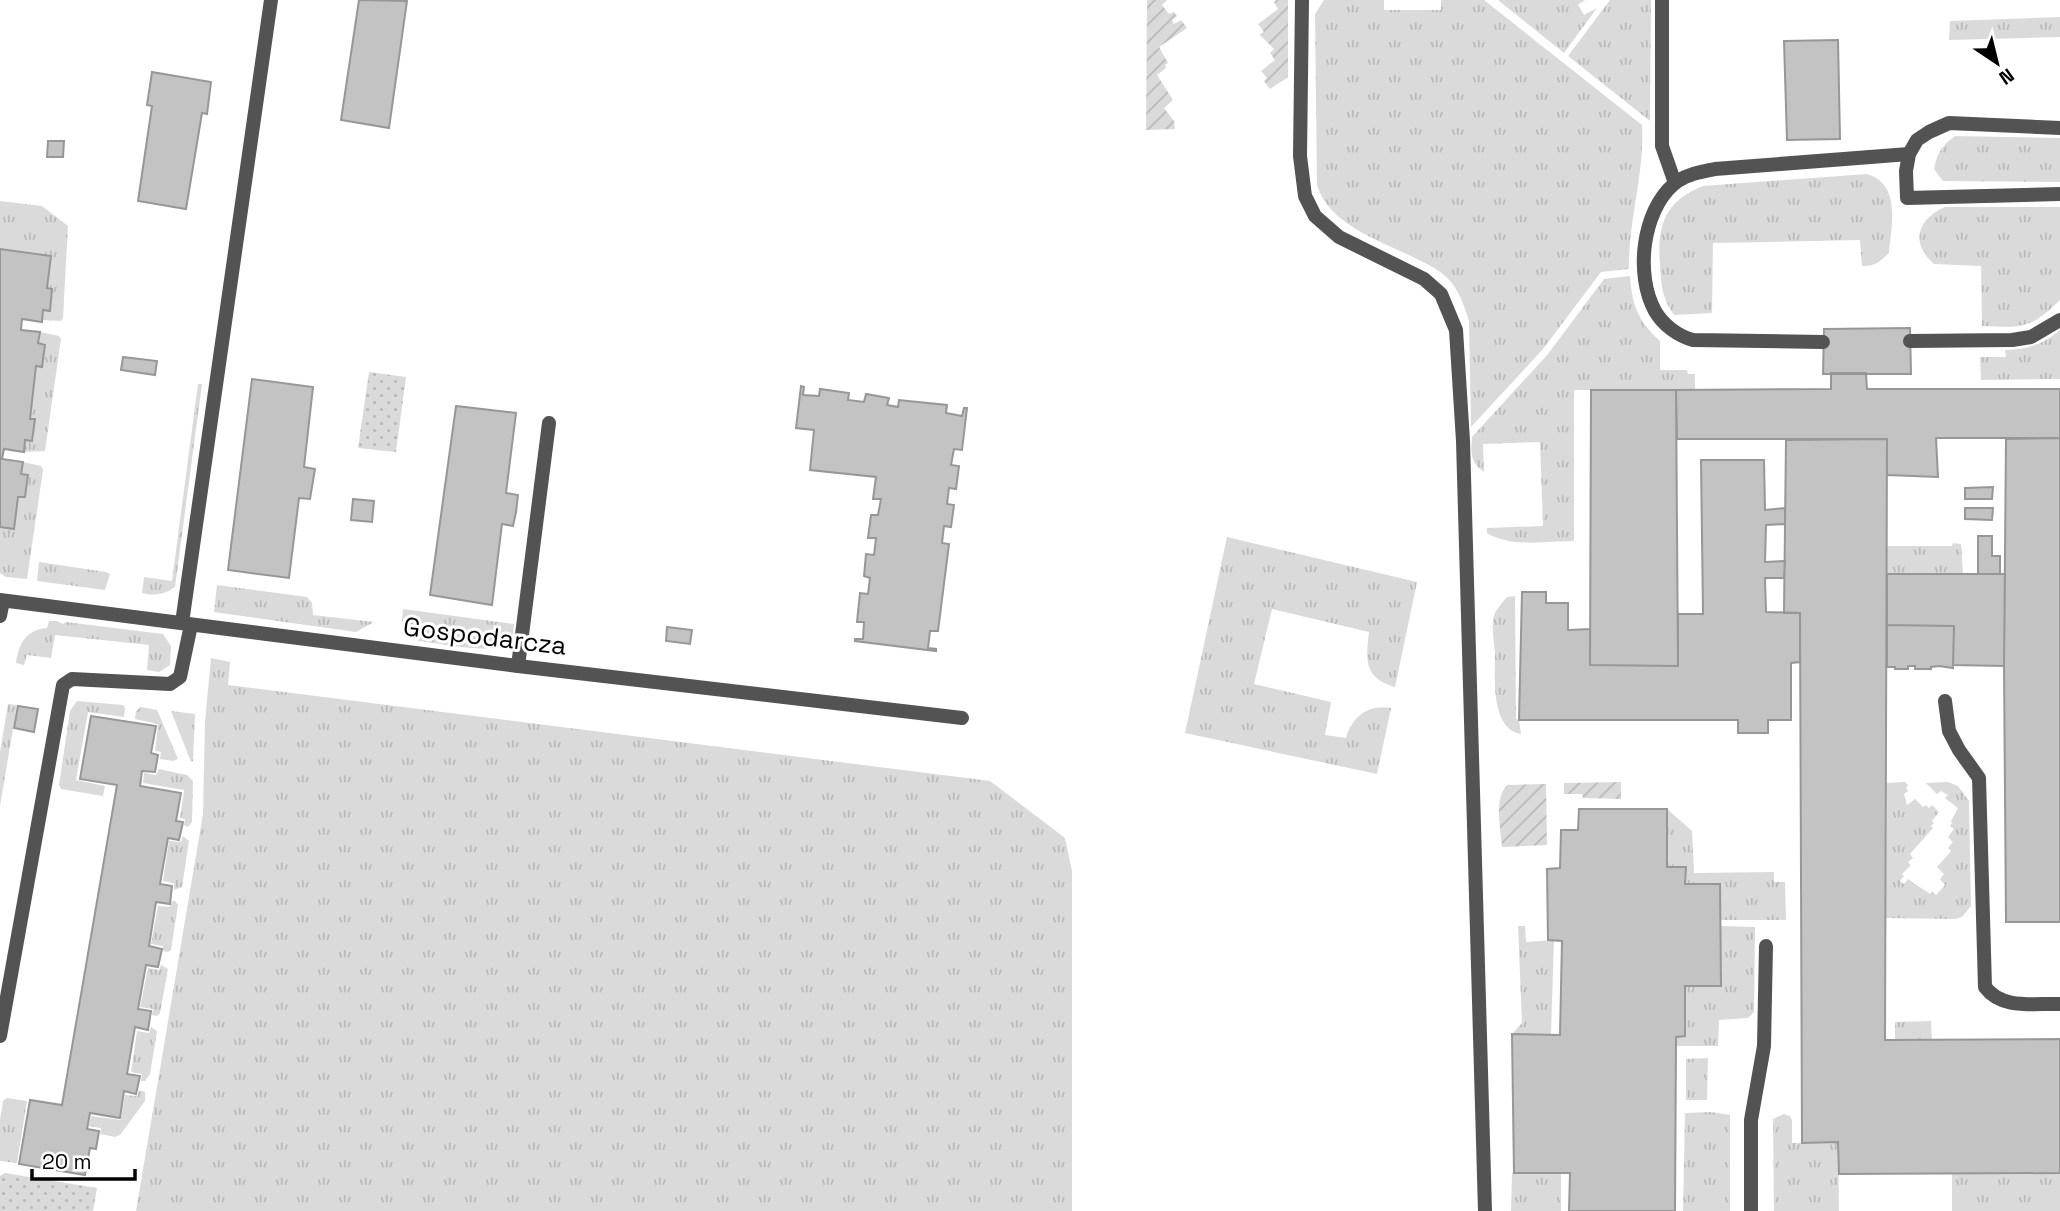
<svg xmlns="http://www.w3.org/2000/svg" width="2060" height="1211" font-family="'Space Grotesk',sans-serif">
<style>
.grass{fill:url(#grass-tufts)}
.park{fill:url(#park-dots)}
.garden{fill:url(#garden-furrows)}
.building{fill:#c3c3c3;stroke:#979797;stroke-width:2}
.lines{fill:none;stroke-linecap:round;stroke-linejoin:round}
.service{stroke:#535353;stroke-width:14}
.minor{stroke:#535353;stroke-width:14}
.labels{text-anchor:middle;stroke-width:6;stroke-linejoin:round;paint-order:stroke}
.street-label{font-size:26px;fill:#000;stroke:#fff}
</style>
<defs>
<pattern id="grass-tufts" width="24" height="20" patternUnits="userSpaceOnUse" patternTransform="scale(1.75)"><rect width="24" height="20" fill="#dadada"/><path d="M3 7l-1-3M5 7V3M7 7l1-3M15 17l-1-3M17 17v-4M19 17l1-3" fill="none" stroke="#b9b9b9"/></pattern>
<pattern id="park-dots" width="8" height="8" patternUnits="userSpaceOnUse" patternTransform="scale(1.75)"><rect width="8" height="8" fill="#dadada"/><path d="M2 2h.1M6 6h.1" fill="none" stroke="#b9b9b9" stroke-width="1.8" stroke-linecap="round"/></pattern>
<pattern id="garden-furrows" width="10" height="10" patternUnits="userSpaceOnUse" patternTransform="scale(1.75)"><rect width="10" height="10" fill="#dadada"/><path d="M-1 1l2-2M0 10L10 0M9 11l2-2" fill="none" stroke="#b9b9b9"/></pattern>
</defs>
<rect width="100%" height="100%" fill="#fff"/>
<path class="grass" d="M 1324,0 L 1384,0 L 1384,10 L 1441,10 L 1441,0 L 1484,0 L 1642,125 C 1645,173 1628,220 1629,269 L 1601,272 L 1543,349 L 1471,427 L 1469,321 C 1465,308 1460,293 1451,282 C 1443,272 1431,266 1419,260 C 1384,242 1329,226 1317,185 L 1315,14 Z
M 1498,0 L 1585,0 L 1578,5 L 1584,15 L 1597,8 L 1564,53 Z
M 1610,0 L 1651,0 L 1650,121 L 1568,56 Z
M 2060,17 L 2060,37 L 1949,40 L 1950,21 Z
M 1955,136 L 2060,138 L 2060,182 L 1943,181 L 1934,169 C 1937,154 1942,145 1955,136 Z
M 1867,174 C 1902,185 1891,225 1889,253 C 1881,261 1874,267 1862,266 L 1860,240 L 1713,243 L 1712,313 L 1674,315 C 1662,298 1661,284 1660,264 C 1657,225 1665,201 1703,186 Z
M 0,201 L 42,206 L 68,226 L 63,318 L 61,321 L 42,320 L 43,310 L 50,310 L 52,289 L 47,288 L 51,256 L 0,249 Z
M 1945,207 L 2060,207 L 2060,300 C 2031,329 2022,328 1982,326 L 1981,266 L 1934,264 C 1910,243 1917,219 1945,207 Z
M 1630,276 C 1632,305 1638,321 1660,341 L 1660,370 L 1687,370 L 1688,374 L 1695,374 L 1695,390 L 1574,390 L 1574,541 C 1547,541 1511,548 1487,533 L 1487,528 L 1543,526 L 1540,442 L 1483,444 L 1484,472 C 1470,463 1471,452 1472,437 L 1548,354 L 1604,279 Z
M 2060,330 L 2060,379 L 1981,380 L 1980,357 L 2006,357 L 2005,350 C 2028,349 2042,345 2060,330 Z
M 40,332 L 59,336 L 61,339 L 45,451 L 24,452 L 25,440 L 33,441 L 35,419 L 30,419 L 36,366 L 42,367 L 45,345 L 38,343 Z
M 198,384 L 202,384 L 175,587 C 163,595 156,596 142,593 L 144,577 L 172,581 Z
M 23,462 L 41,466 L 43,470 L 27,579 L 6,577 L 0,573 L 0,527 L 18,497 L 25,497 L 27,475 L 21,474 Z
M 1227,537 L 1417,582 L 1395,687 C 1363,678 1366,659 1369,632 L 1272,609 L 1254,684 L 1331,702 L 1325,735 L 1346,738 C 1352,717 1368,704 1391,708 L 1377,774 L 1185,733 Z
M 1953,543 L 1961,544 L 1963,574 L 1887,574 L 1887,546 L 1952,546 Z
M 39,562 L 106,572 L 110,574 L 105,590 L 37,581 Z
M 217,585 L 307,597 L 312,603 L 313,615 L 374,622 L 356,632 L 214,612 Z
M 1515,596 L 1516,719 L 1519,720 L 1521,734 C 1490,729 1495,676 1495,653 C 1494,641 1491,625 1494,615 C 1497,608 1502,603 1507,597 Z
M 403,609 L 514,624 C 513,631 514,640 507,644 C 490,655 439,643 419,641 L 414,637 L 402,621 Z
M 49,621 L 57,621 L 63,624 L 66,622 L 163,634 L 171,646 L 170,665 L 159,672 L 147,670 L 149,645 L 55,635 L 51,658 L 27,655 L 24,665 L 16,663 C 19,644 25,630 47,628 Z
M 211,658 L 230,662 L 228,685 L 990,781 L 1065,838 L 1072,871 L 1072,1211 L 136,1211 L 203,814 L 205,722 Z
M 77,701 L 123,705 L 125,708 L 124,717 L 88,712 L 76,780 L 105,786 L 103,796 L 61,789 L 59,785 L 70,711 Z
M 8,704 L 17,705 L 0,806 L 0,752 Z
M 141,707 L 157,710 L 178,759 L 173,761 L 160,759 L 161,752 L 155,751 L 158,724 L 135,719 L 136,711 Z
M 171,711 L 195,714 L 193,761 L 191,762 Z
M 159,769 L 187,775 L 193,781 L 192,822 L 188,827 L 184,825 L 185,819 L 180,818 L 184,790 L 143,783 L 144,773 L 156,775 Z
M 1905,782 L 1908,785 L 1906,788 L 1908,791 L 1904,794 L 1907,805 L 1915,799 L 1923,807 L 1926,805 L 1929,808 L 1932,805 L 1939,812 L 1932,821 L 1934,823 L 1931,826 L 1933,828 L 1910,854 L 1913,858 L 1908,862 L 1911,865 L 1902,874 L 1904,876 L 1900,881 L 1904,884 L 1908,879 L 1930,894 L 1932,891 L 1936,895 L 1945,885 L 1940,879 L 1944,874 L 1937,867 L 1951,851 L 1948,848 L 1953,842 L 1948,837 L 1954,829 L 1950,826 L 1952,823 L 1951,821 L 1958,808 L 1945,798 L 1948,795 L 1941,791 L 1937,794 L 1926,783 L 1948,782 L 1958,786 L 1969,801 L 1971,906 L 1962,917 L 1955,919 L 1886,918 L 1887,783 Z
M 1667,809 L 1692,831 L 1694,873 L 1774,872 L 1774,882 L 1785,882 L 1786,920 L 1721,920 L 1720,884 L 1685,884 L 1685,867 L 1667,867 Z
M 183,836 L 189,841 L 182,887 L 174,890 L 174,883 L 163,881 L 169,841 L 181,842 Z
M 172,901 L 175,901 L 178,905 L 171,950 L 168,952 L 163,951 L 163,946 L 151,944 L 158,906 L 170,907 Z
M 1518,926 L 1525,926 L 1526,942 L 1554,940 L 1551,1034 L 1512,1034 L 1522,1023 Z
M 1721,926 L 1755,927 L 1754,1012 L 1748,1018 L 1719,1020 L 1718,1046 L 1677,1046 L 1676,1037 L 1685,1036 L 1685,986 L 1721,986 Z
M 161,965 L 168,969 L 160,1013 L 157,1016 L 152,1015 L 153,1009 L 140,1007 L 148,968 L 159,970 Z
M 1931,1021 L 1932,1040 L 1895,1039 L 1895,1022 Z
M 151,1027 L 157,1031 L 150,1074 L 145,1081 L 141,1081 L 142,1074 L 131,1072 L 137,1031 L 149,1033 Z
M 1708,1058 L 1707,1100 L 1686,1100 L 1686,1059 Z
M 139,1090 L 145,1092 L 145,1101 L 120,1135 L 115,1137 L 100,1134 L 101,1128 L 89,1126 L 91,1116 L 121,1120 L 125,1095 L 137,1096 Z
M 7,1098 L 27,1101 L 17,1163 L 0,1161 L 0,1120 L 3,1101 Z
M 1711,1112 L 1730,1115 L 1730,1211 L 1683,1211 L 1685,1113 Z
M 1784,1114 L 1790,1116 L 1792,1120 L 1792,1143 L 1838,1142 L 1839,1211 L 1774,1211 L 1773,1119 Z
M 1512,1173 L 1561,1173 L 1561,1211 L 1511,1211 Z
M 2060,1173 L 2060,1211 L 1952,1211 L 1952,1174 Z"/>
<path class="park" d="M 369,372 L 406,377 L 396,452 L 358,448 Z
M 5,1173 L 97,1188 L 93,1211 L 0,1211 L 0,1176 Z"/>
<path class="garden" d="M 1147,0 L 1167,0 L 1162,5 L 1169,14 L 1174,12 L 1177,16 L 1172,20 L 1174,24 L 1181,20 L 1187,28 L 1159,47 L 1168,63 L 1165,65 L 1166,68 L 1157,75 L 1173,100 L 1164,108 L 1174,121 L 1175,129 L 1146,130 Z
M 1276,0 L 1288,0 L 1288,77 L 1270,89 L 1264,81 L 1267,78 L 1261,71 L 1275,60 L 1270,53 L 1274,49 L 1260,35 L 1264,32 L 1258,24 L 1278,9 L 1274,2 Z
M 1621,782 L 1621,799 L 1583,798 L 1582,794 L 1564,794 L 1564,783 Z
M 1546,784 L 1547,845 L 1502,847 C 1501,829 1493,797 1508,785 Z"/>
<path class="building" d="M 359,0 L 407,1 L 389,128 L 341,120 Z
M 1838,40 L 1840,139 L 1787,140 L 1784,41 Z
M 152,72 L 211,82 L 207,114 L 202,113 L 186,209 L 138,201 L 152,106 L 147,105 Z
M 48,141 L 64,141 L 63,157 L 47,157 Z
M 0,249 L 51,256 L 47,288 L 52,289 L 50,311 L 43,310 L 42,322 L 22,319 L 21,330 L 40,332 L 38,343 L 45,345 L 42,367 L 36,366 L 30,419 L 35,419 L 32,441 L 25,440 L 24,452 L 4,449 L 2,459 L 23,462 L 21,474 L 28,475 L 25,497 L 18,497 L 14,529 L 0,527 Z
M 1910,328 L 1911,374 L 1823,374 L 1824,329 Z
M 123,357 L 157,361 L 155,375 L 121,370 Z
M 1831,373 L 1866,373 L 1867,389 L 2060,389 L 2060,438 L 1936,438 L 1938,477 L 1887,475 L 1887,439 L 1677,439 L 1676,390 L 1831,389 Z
M 252,379 L 313,387 L 304,467 L 315,469 L 310,499 L 299,498 L 289,578 L 228,570 Z
M 801,386 L 804,387 L 803,395 L 819,396 L 820,389 L 849,393 L 848,400 L 864,402 L 866,394 L 889,398 L 887,405 L 898,407 L 899,400 L 947,405 L 946,413 L 962,416 L 964,408 L 967,408 L 962,450 L 954,449 L 951,465 L 959,466 L 956,489 L 949,488 L 947,504 L 954,505 L 951,527 L 944,526 L 942,543 L 949,544 L 938,631 L 930,631 L 928,648 L 936,649 L 936,651 L 855,641 L 855,639 L 863,639 L 864,622 L 857,622 L 860,593 L 868,594 L 870,578 L 864,576 L 866,554 L 874,555 L 876,538 L 868,538 L 871,515 L 878,515 L 881,499 L 873,499 L 876,477 L 810,470 L 814,430 L 796,428 Z
M 1591,390 L 1676,390 L 1678,666 L 1590,665 Z
M 456,406 L 516,413 L 506,493 L 518,495 L 516,512 L 513,526 L 502,524 L 492,605 L 430,595 Z
M 2060,438 L 2060,922 L 2006,922 L 2004,666 L 2006,439 Z
M 1887,439 L 1885,1040 L 2060,1039 L 2060,1173 L 1839,1174 L 1838,1142 L 1802,1143 L 1800,613 L 1784,613 L 1786,440 Z
M 1701,460 L 1764,460 L 1765,510 L 1785,508 L 1785,524 L 1766,525 L 1765,562 L 1785,561 L 1784,578 L 1765,578 L 1766,612 L 1800,613 L 1800,662 L 1791,663 L 1791,720 L 1768,720 L 1768,733 L 1738,733 L 1738,720 L 1519,720 L 1522,592 L 1546,592 L 1546,603 L 1568,603 L 1568,630 L 1590,629 L 1590,665 L 1678,666 L 1678,614 L 1703,614 Z
M 1993,487 L 1992,499 L 1965,499 L 1965,488 Z
M 353,499 L 374,501 L 372,522 L 351,520 Z
M 1965,508 L 1993,508 L 1992,520 L 1965,519 Z
M 1978,536 L 1992,536 L 1992,556 L 2000,556 L 2000,574 L 1978,574 Z
M 1887,574 L 2005,574 L 2004,666 L 1953,665 L 1954,626 L 1887,625 Z
M 1887,625 L 1954,626 L 1953,668 L 1939,666 L 1931,667 L 1931,669 L 1915,669 L 1915,666 L 1908,666 L 1908,669 L 1895,669 L 1895,667 L 1887,667 Z
M 667,627 L 692,630 L 690,644 L 666,641 Z
M 18,706 L 38,709 L 34,732 L 14,728 Z
M 91,716 L 156,726 L 151,753 L 158,755 L 155,772 L 142,771 L 140,786 L 181,793 L 176,821 L 183,822 L 179,840 L 168,838 L 160,884 L 172,886 L 170,904 L 156,902 L 149,946 L 162,949 L 158,967 L 146,965 L 138,1009 L 151,1011 L 148,1030 L 135,1027 L 127,1074 L 140,1076 L 136,1094 L 124,1091 L 120,1118 L 90,1113 L 87,1129 L 99,1131 L 96,1149 L 90,1148 L 85,1175 L 19,1164 L 30,1100 L 62,1105 L 117,785 L 80,779 Z
M 1579,809 L 1667,809 L 1667,867 L 1686,867 L 1685,884 L 1720,884 L 1721,986 L 1685,986 L 1685,1036 L 1676,1037 L 1675,1211 L 1569,1211 L 1570,1173 L 1514,1173 L 1512,1034 L 1560,1035 L 1562,941 L 1548,940 L 1547,869 L 1560,868 L 1561,830 L 1578,830 Z"/>
<g class="lines">
<path class="service" d="M 1662,0 L 1662,146 L 1675,183
M 1910,341 L 2012,340 L 2031,337 L 2060,320
M 1823,342 L 1693,340 C 1678,336 1663,325 1655,311 C 1635,275 1642,211 1674,184 C 1685,174 1702,172 1715,169 L 1909,154
M 182,623 L 271,0
M 518,666 L 549,423
M 1945,701 L 1949,731 L 1959,750 L 1979,778 L 1985,987 C 2002,1010 2034,1003 2060,1004
M 0,1036 L 63,685 L 72,679 L 170,684 L 180,677 L 191,625
M 1751,1211 L 1751,1120 L 1764,1046 L 1766,946"/>
<path class="minor" d="M 1302,0 L 1300,156 L 1305,196 L 1315,216 L 1339,237 L 1424,279 L 1441,294 L 1456,330 L 1463,441 L 1485,1211
M 2060,128 L 1949,123 L 1929,132 L 1917,140 L 1909,154 L 1906,171 L 1907,198 L 2060,194
M 0,600 L 518,666 L 962,718
M 0,616 L 3,601"/>
</g>
<g class="labels">
<g class="street-label">
<text transform="translate(485 636) rotate(7)" y="9">Gospodarcza</text>
</g>
</g>
<g transform="translate(1997 63) rotate(145)" stroke="#ffffff" stroke-width="5" paint-order="stroke">
<path d="M0-5L12 26L0 18L-12 26Z" fill="#000000"/>
<text y="-10" font-size="19" font-weight="bold" text-anchor="middle" fill="#000000">N</text>
</g>
<path d="M32 1169v10h103v-10" fill="none" stroke="#000000" stroke-width="3.5"/>
<text x="42" y="1169" font-size="21" fill="#000000" stroke="#ffffff" stroke-width="5" paint-order="stroke">20 m</text>
</svg>
